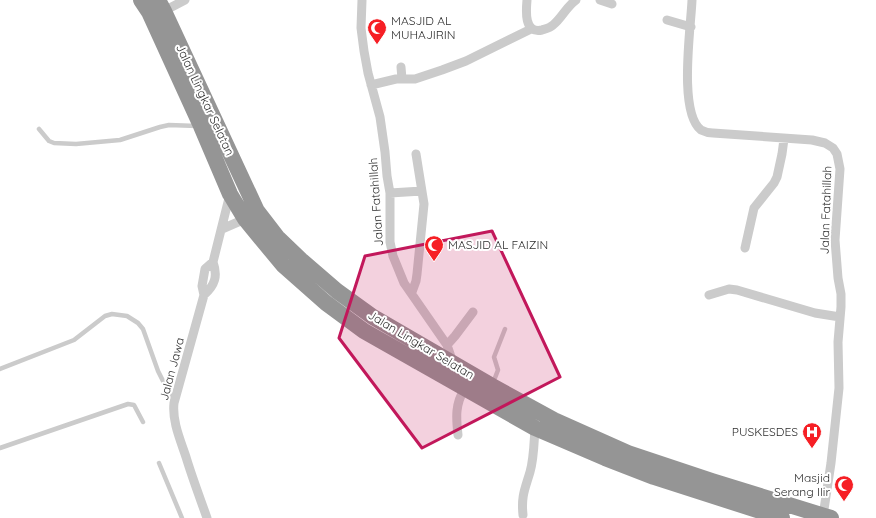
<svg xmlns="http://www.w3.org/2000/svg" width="876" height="518" font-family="Quicksand,sans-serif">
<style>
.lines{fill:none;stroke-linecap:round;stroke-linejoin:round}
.lane{stroke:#cbcbcb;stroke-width:4.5}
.street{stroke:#cbcbcb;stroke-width:9}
.highway{stroke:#959595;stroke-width:16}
.marked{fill:#c2185b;fill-opacity:0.2;stroke:#c2185b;stroke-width:3;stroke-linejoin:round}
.labels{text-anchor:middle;stroke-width:4;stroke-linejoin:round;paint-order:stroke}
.poi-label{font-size:12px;fill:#2e2e2e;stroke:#fff;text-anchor:start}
.street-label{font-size:12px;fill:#2e2e2e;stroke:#fff}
</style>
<rect width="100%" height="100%" fill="#fff"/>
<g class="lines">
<path class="lane" d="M 39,129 L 49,141 L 54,143 L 76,144 L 120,140 L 160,127 L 169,125 L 197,126
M 0,369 L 74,340 L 105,316 L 112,314 L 127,316 L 138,323 L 143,329 L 158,371 L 173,401
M 493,383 L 498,370 L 494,357 L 505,329
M 0,448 L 128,404 L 134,405 L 143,422
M 159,463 L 182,518"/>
<path class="street" d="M 362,0 L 361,28 L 364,51 L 368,73 L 380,117 L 385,152 L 387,176 L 390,193 L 390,242 L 393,256 L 404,283 L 447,345 L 453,363
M 527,0 C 526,11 524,34 542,30 C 545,29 550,28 553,25 C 562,18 566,7 576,0
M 600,0 L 612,4
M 692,0 C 691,27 678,112 701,130 C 705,132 709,133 713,133 L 812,140 L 825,143 L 833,148 L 837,154 L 840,169 L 835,240 L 838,278 L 841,294 L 841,307 L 838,342 L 839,388 L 831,463 L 823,516
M 164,11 L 185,0
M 667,20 L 691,27
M 401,67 L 402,79
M 371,85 L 396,79 L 415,79 L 442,70 L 466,61 L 531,29
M 390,193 L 422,191
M 222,229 L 245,219
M 745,248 L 754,208 L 774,183 L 777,177 L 782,154 L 784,139
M 412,292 L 416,281 L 417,274 L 424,204 L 416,154
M 204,295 C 215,285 218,276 213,262 L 230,194
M 709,295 L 729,289 L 737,290 L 815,313 L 840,317
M 447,345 L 455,336 L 473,312
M 458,435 C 456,417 455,404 465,388
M 523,515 C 521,496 525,489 530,472 C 534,458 534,442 535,428
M 207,518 C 200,498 192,477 186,457 C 180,439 172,421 174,403 L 204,295 L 202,286 L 205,269 L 213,262"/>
<path class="highway" d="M 141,0 L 149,12 L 201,126 L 230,194 L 245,219 L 283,265 L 326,303 L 364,331 L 535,428 L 605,458 L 654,477 L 782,518
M 158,0 L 164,11 L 257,211 L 277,237 L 301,260 L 337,291 L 373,317 L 492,386 L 554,420 L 628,453 L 712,481 L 831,518"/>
</g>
<path class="marked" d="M 492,231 L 560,377 L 422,448 L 339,338 L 365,256 Z"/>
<defs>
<symbol id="mosque-pin" viewBox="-11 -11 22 30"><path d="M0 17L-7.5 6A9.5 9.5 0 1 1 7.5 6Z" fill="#f61f25" stroke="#fff"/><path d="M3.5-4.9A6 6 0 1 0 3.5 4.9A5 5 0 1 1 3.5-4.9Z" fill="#fff"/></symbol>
<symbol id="hospital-pin" viewBox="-11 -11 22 30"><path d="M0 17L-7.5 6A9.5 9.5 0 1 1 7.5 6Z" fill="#f61f25" stroke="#fff"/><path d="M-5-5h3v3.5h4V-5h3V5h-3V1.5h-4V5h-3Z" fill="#fff"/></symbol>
</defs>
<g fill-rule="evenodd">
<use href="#mosque-pin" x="366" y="17" width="22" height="30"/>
<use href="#mosque-pin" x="423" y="234" width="22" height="30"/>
<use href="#hospital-pin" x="801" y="421" width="22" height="30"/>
<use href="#mosque-pin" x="833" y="474" width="22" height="30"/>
</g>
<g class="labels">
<g class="poi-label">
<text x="391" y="25">MASJID AL<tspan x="391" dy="14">MUHAJIRIN</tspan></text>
<text x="448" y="249">MASJID AL FAIZIN</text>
<text x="798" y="436" text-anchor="end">PUSKESDES</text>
<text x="830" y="482" text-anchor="end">Masjid<tspan x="830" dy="14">Serang Ilir</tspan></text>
</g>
<g class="street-label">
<text transform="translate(205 100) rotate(65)" y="4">Jalan Lingkar Selatan</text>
<text transform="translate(376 202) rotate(-94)" y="4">Jalan Fatahillah</text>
<text transform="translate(826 210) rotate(-88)" y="4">Jalan Fatahillah</text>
<text transform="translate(421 345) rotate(31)" y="4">Jalan Lingkar Selatan</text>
<text transform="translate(172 369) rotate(-75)" y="4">Jalan Jawa</text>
</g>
</g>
</svg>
